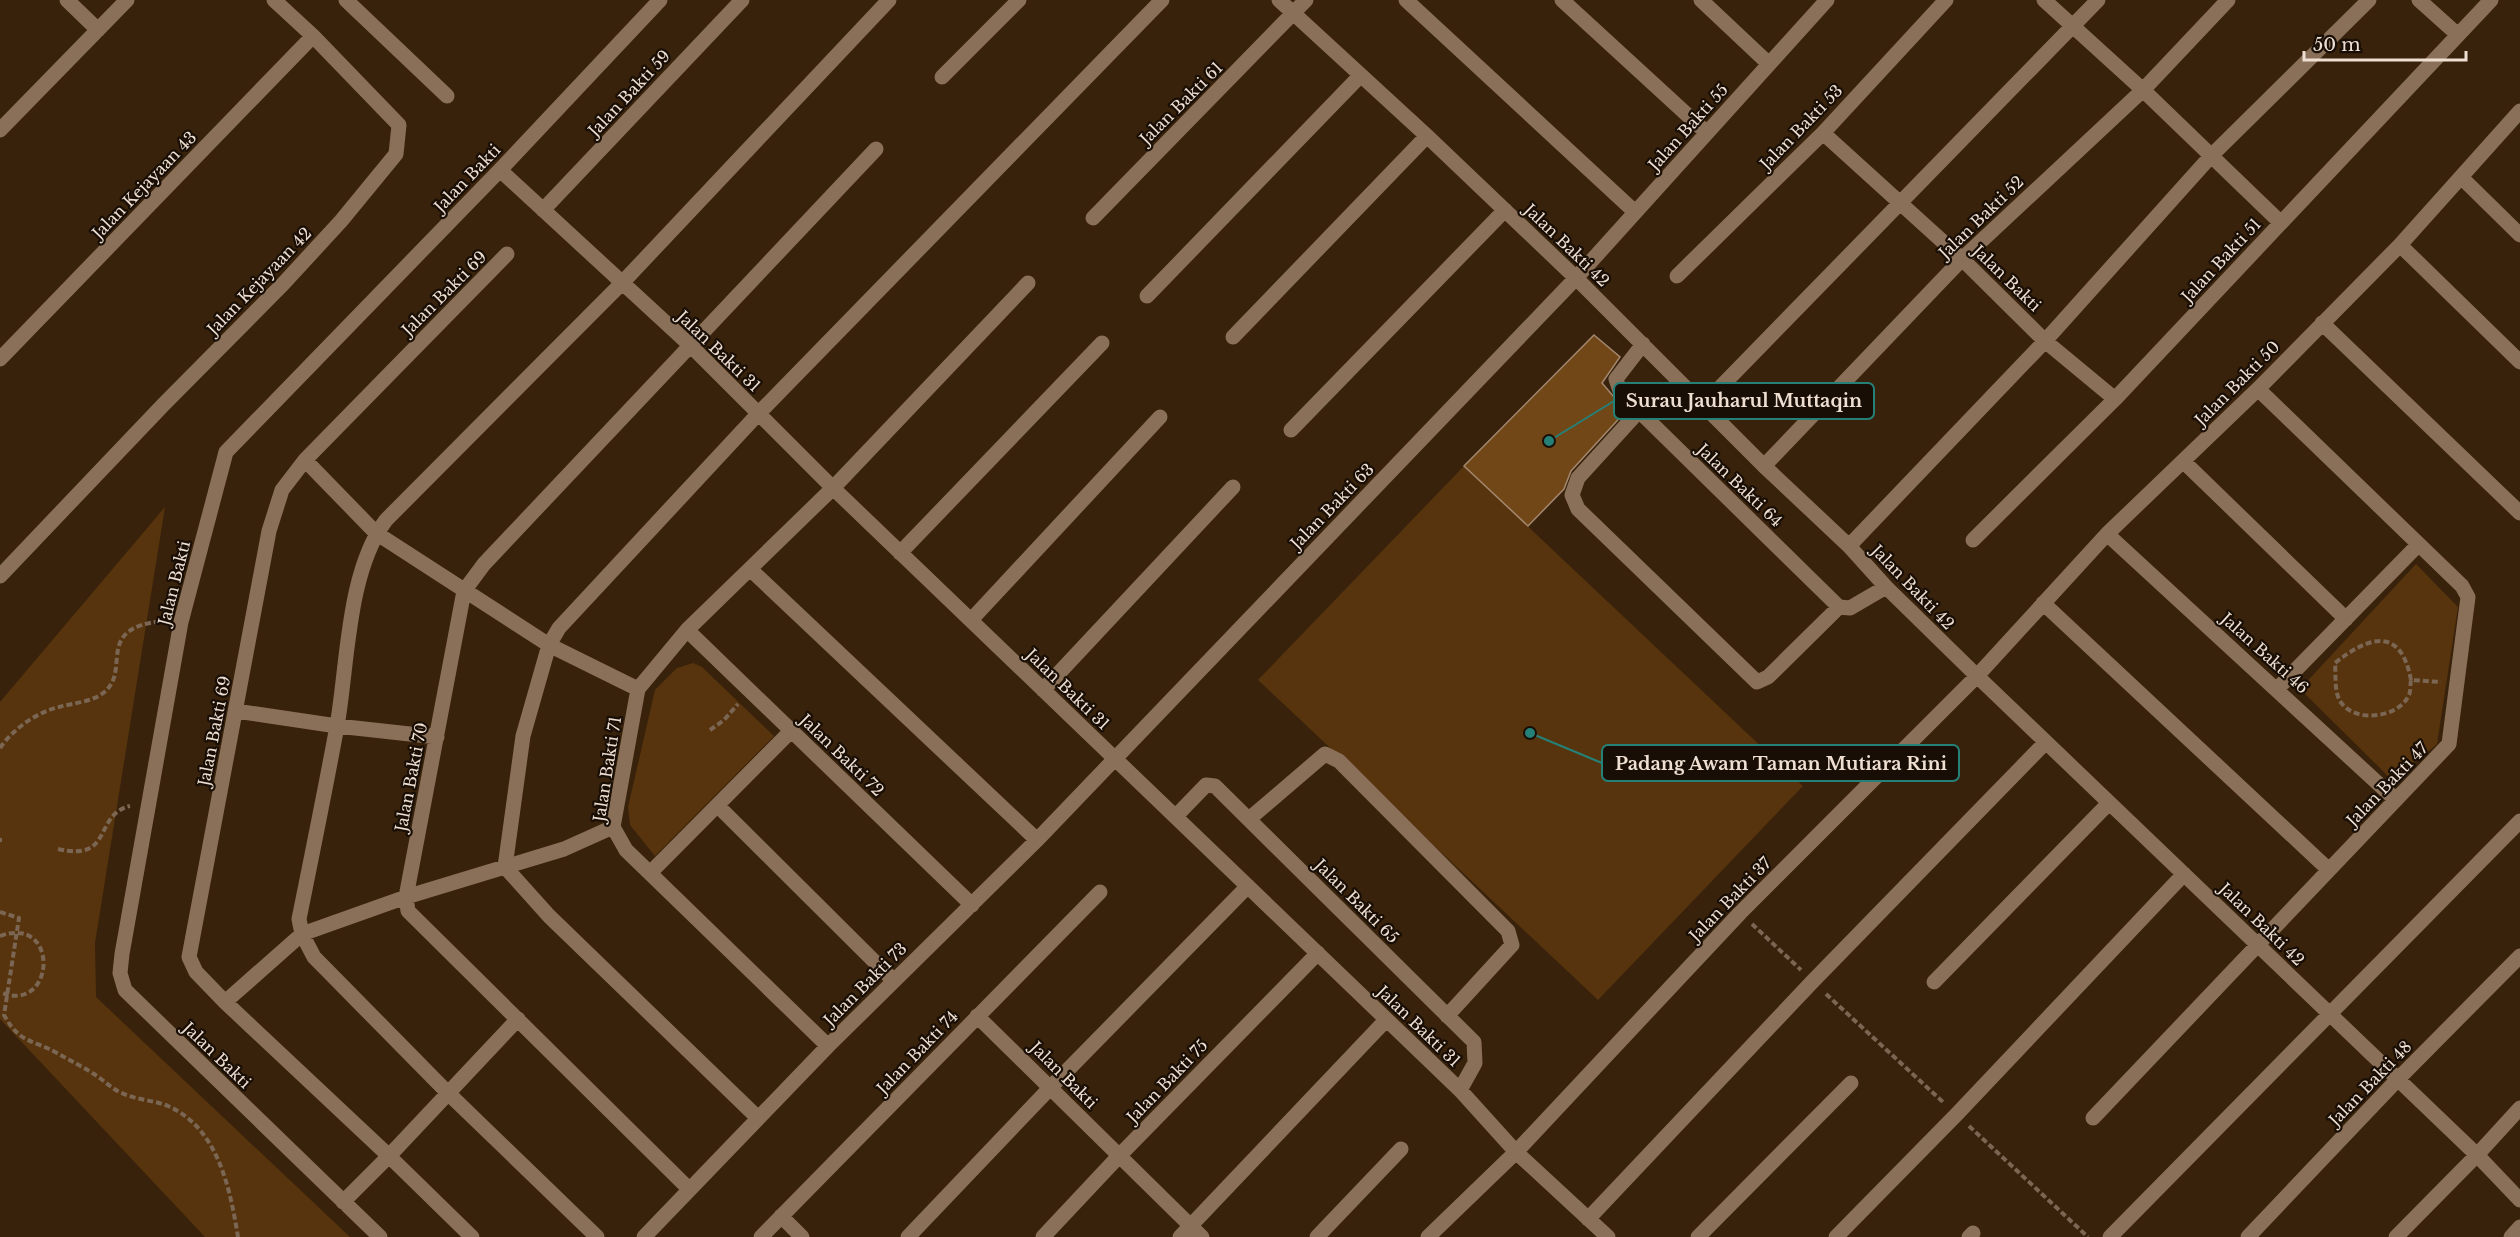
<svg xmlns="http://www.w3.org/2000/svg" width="2520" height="1237" font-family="'Libre Baskerville',serif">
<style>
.green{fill:#57340d}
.building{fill:#724718;stroke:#a3886f;stroke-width:1.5}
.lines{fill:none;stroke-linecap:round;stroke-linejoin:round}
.path{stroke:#7a6653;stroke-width:4;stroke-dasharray:6 3;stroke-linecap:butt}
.minor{stroke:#8a7058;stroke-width:15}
.labels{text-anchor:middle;stroke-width:4.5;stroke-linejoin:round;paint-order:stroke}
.street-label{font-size:16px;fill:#eedfd2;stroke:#180e05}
.leader{fill:none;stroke:#258078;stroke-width:2}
.callout-dot{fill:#258078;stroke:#180e05;stroke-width:2}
.callout{fill:#180e05;stroke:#258078;stroke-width:2}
.callout-label{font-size:18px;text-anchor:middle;font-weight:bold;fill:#eedfd2}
</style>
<rect width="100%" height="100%" fill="#38220b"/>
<path class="green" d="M 1464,466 L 1803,786 L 1598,1000 L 1258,680 Z
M 165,507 L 95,943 L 96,997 L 350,1237 L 205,1237 L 0,1019 L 0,702 Z
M 2416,564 L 2458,607 L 2437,744 L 2393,781 L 2300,689 Z
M 693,663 L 702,667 L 774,736 L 655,856 L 630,825 L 628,807 L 655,690 L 677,668 Z"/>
<path class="building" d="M 1594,335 L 1620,357 L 1602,383 L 1626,411 L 1571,471 L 1564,489 L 1528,526 L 1464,466 Z"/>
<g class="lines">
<path class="path" d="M 2411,680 C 2401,627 2370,635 2335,663 C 2336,674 2334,691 2340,701 C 2354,724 2399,718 2409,695 C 2411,691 2410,684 2411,680 L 2441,682
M 710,730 L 724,720 L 738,704
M 0,748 C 13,729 37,712 59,707 C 73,703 92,702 103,693 C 133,671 92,628 163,621
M 0,840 L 2,840
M 58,849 C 114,862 93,815 130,806
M 0,912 L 19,918 L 4,1015 C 20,1044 32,1039 57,1053 C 71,1061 85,1068 97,1076 C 106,1082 113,1090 124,1094 C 137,1100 153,1100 168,1106 C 218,1128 230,1188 238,1237
M 1752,924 L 1801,970
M 0,936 C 61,914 55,1016 0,992
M 1826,994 L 1944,1103
M 1969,1126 L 2088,1237"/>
<path class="minor" d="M 67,0 L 98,30
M 346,0 L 447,96
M 1279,0 L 1427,136 L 1576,278 L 1764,466 L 1849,546 L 1886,587 L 1977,676 L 2477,1155 L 2520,1200
M 1406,0 L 1635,212
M 1562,0 L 1707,133
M 1701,0 L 1769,64
M 2044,0 L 2143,90 L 2281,223
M 2419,0 L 2458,35
M 942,77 L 1019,0
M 0,130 L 127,0
M 1823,133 L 1962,259 L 2045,341 L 2115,399
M 500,170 L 691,346 L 833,488 L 1460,1090 L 1516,1152 L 1608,1237
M 2461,177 L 2520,235
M 543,210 L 742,0
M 1093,218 L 1306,0
M 2400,245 L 2520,362
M 1677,276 L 1823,133 L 1946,0
M 1147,296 L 1360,76
M 2322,323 L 2520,513
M 1233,337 L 1427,136
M 1643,344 L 1616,379 L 1620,391 L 1639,411 L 1839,607 L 1850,608 L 1886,587
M 0,359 L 313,36
M 1703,405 L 2098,0
M 1639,411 L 1578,478 L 1572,495 L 1578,509 L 1757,682 L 1768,677 L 1839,607
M 1291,430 L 1505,210
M 305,460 L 376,533 L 549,645 L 638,689
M 2183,461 L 2346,619
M 1764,466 L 1962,259 L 2143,90 L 2228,0
M 2107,534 L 2396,800
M 1973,540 L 2115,399 L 2491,0
M 1849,546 L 2045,341 L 2211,156 L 2369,0
M 900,553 L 1102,343
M 750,569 L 1037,840
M 0,576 L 164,404 L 283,284 L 341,221 L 396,154 L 399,125 L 313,36 L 274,0
M 2043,603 L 2329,870
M 971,620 L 1160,417
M 687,630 L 972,905
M 2277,689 L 2418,545
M 1043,690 L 1233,487
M 236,711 L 337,726 L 437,737
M 718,806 L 894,981
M 1176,816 L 1206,785 L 1215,786 L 1474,1042 L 1475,1063 L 1460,1090
M 1249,819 L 1325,754 L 1339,761 L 1508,931 L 1512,945 L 1447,1016
M 651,872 L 791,731
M 1934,982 L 2109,803
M 225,1002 L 302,934 L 406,897 L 564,849 L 613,827
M 977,1016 L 1202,1237
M 828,1046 L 626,850 L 613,827 L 638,689 L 687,630 L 833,488 L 1028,283
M 758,1118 L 549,916 L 505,867 L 523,736 L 549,645 L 559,628 L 758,414 L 1162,0
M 2093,1118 L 2449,744 L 2468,597 L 2462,586 L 2258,389
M 688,1188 L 408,911 L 406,897 L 464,591 L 484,564 L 876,149
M 343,1202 L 389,1156 L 225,1002 L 196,972 L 189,957 L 269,531 L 282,490 L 305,460 L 507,254
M 781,1216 L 802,1237
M 1588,1219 L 1813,981 L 2046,742
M 380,1237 L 125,990 L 120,973 L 122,954 L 181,622 L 226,452 L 500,170 L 660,0
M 472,1237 L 389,1156 L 518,1019
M 597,1237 L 448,1093 L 314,957 L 302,934 L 299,919 C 312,855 325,791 337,726 C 348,663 347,572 386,520 L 622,283 L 889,0
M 644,1237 L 828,1046 L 1037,840 L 1576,278 L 1827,0
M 761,1237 L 1100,892
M 908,1237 L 1051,1087 L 1248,886
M 1043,1237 L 1119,1156 L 1318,953
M 1180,1237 L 1386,1020
M 1317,1237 L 1401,1149
M 1428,1237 L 1516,1152 L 1740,913 L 1977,676 L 2107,534 L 2258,389 L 2400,245 L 2520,111
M 1698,1237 L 1851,1083
M 1836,1237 L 1956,1115 L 2184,874
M 1969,1237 L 1973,1233
M 2110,1237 L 2520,821
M 2248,1237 L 2398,1079 L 2520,956
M 2396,1237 L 2477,1155 L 2520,1108
M 2511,1237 L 2520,1227"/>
</g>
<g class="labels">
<g class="street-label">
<text transform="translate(629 93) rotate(-47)" y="6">Jalan Bakti 59</text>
<text transform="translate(1181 103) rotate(-45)" y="6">Jalan Bakti 61</text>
<text transform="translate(1688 127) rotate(-48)" y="6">Jalan Bakti 55</text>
<text transform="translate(1801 127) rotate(-46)" y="6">Jalan Bakti 53</text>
<text transform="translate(467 178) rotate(-46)" y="6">Jalan Bakti</text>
<text transform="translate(144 185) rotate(-46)" y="6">Jalan Kejayaan 43</text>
<text transform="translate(1981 217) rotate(-44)" y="6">Jalan Bakti 52</text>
<text transform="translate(1567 245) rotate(44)" y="6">Jalan Bakti 42</text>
<text transform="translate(2221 260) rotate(-47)" y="6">Jalan Bakti 51</text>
<text transform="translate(2007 278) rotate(44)" y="6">Jalan Bakti</text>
<text transform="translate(259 281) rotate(-46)" y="6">Jalan Kejayaan 42</text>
<text transform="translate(444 293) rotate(-45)" y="6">Jalan Bakti 69</text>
<text transform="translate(719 351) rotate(44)" y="6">Jalan Bakti 31</text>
<text transform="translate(2237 383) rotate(-45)" y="6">Jalan Bakti 50</text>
<text transform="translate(1740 485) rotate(44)" y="6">Jalan Bakti 64</text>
<text transform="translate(1332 506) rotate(-46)" y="6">Jalan Bakti 63</text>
<text transform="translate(174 583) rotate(-76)" y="6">Jalan Bakti</text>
<text transform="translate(1913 587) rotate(46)" y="6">Jalan Bakti 42</text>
<text transform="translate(2265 653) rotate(42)" y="6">Jalan Bakti 46</text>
<text transform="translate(1068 689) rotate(44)" y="6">Jalan Bakti 31</text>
<text transform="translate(214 731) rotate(-79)" y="6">Jalan Bakti 69</text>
<text transform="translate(842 755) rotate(44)" y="6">Jalan Bakti 72</text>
<text transform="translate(607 769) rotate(-81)" y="6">Jalan Bakti 71</text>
<text transform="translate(411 777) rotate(-79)" y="6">Jalan Bakti 70</text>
<text transform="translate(2387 784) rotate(-46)" y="6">Jalan Bakti 47</text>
<text transform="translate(1730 899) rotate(-46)" y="6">Jalan Bakti 37</text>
<text transform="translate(1357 901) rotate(45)" y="6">Jalan Bakti 65</text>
<text transform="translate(2262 924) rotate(44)" y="6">Jalan Bakti 42</text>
<text transform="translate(865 984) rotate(-45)" y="6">Jalan Bakti 73</text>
<text transform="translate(1419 1026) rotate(44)" y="6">Jalan Bakti 31</text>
<text transform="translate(917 1052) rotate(-46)" y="6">Jalan Bakti 74</text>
<text transform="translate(217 1055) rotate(44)" y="6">Jalan Bakti</text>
<text transform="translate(1064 1075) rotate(45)" y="6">Jalan Bakti</text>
<text transform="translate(1167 1081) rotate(-46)" y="6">Jalan Bakti 75</text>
<text transform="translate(2370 1083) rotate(-46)" y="6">Jalan Bakti 48</text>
</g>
</g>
<path class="leader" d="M1549 441L1614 401M1530 733L1602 763"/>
<g class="callout-dot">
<circle cx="1549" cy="441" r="6"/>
<circle cx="1530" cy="733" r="6"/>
</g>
<g class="callout">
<rect x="1614" y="383" width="260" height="36" rx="6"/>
<rect x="1602" y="745" width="357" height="36" rx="6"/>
</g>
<g class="callout-label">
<text x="1744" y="407">Surau Jauharul Muttaqin</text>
<text x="1781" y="770">Padang Awam Taman Mutiara Rini</text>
</g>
<path d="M2304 51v9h162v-9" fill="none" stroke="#eedfd2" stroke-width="3"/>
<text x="2313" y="51" font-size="18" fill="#eedfd2" stroke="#180e05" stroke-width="4.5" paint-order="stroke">50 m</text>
</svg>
